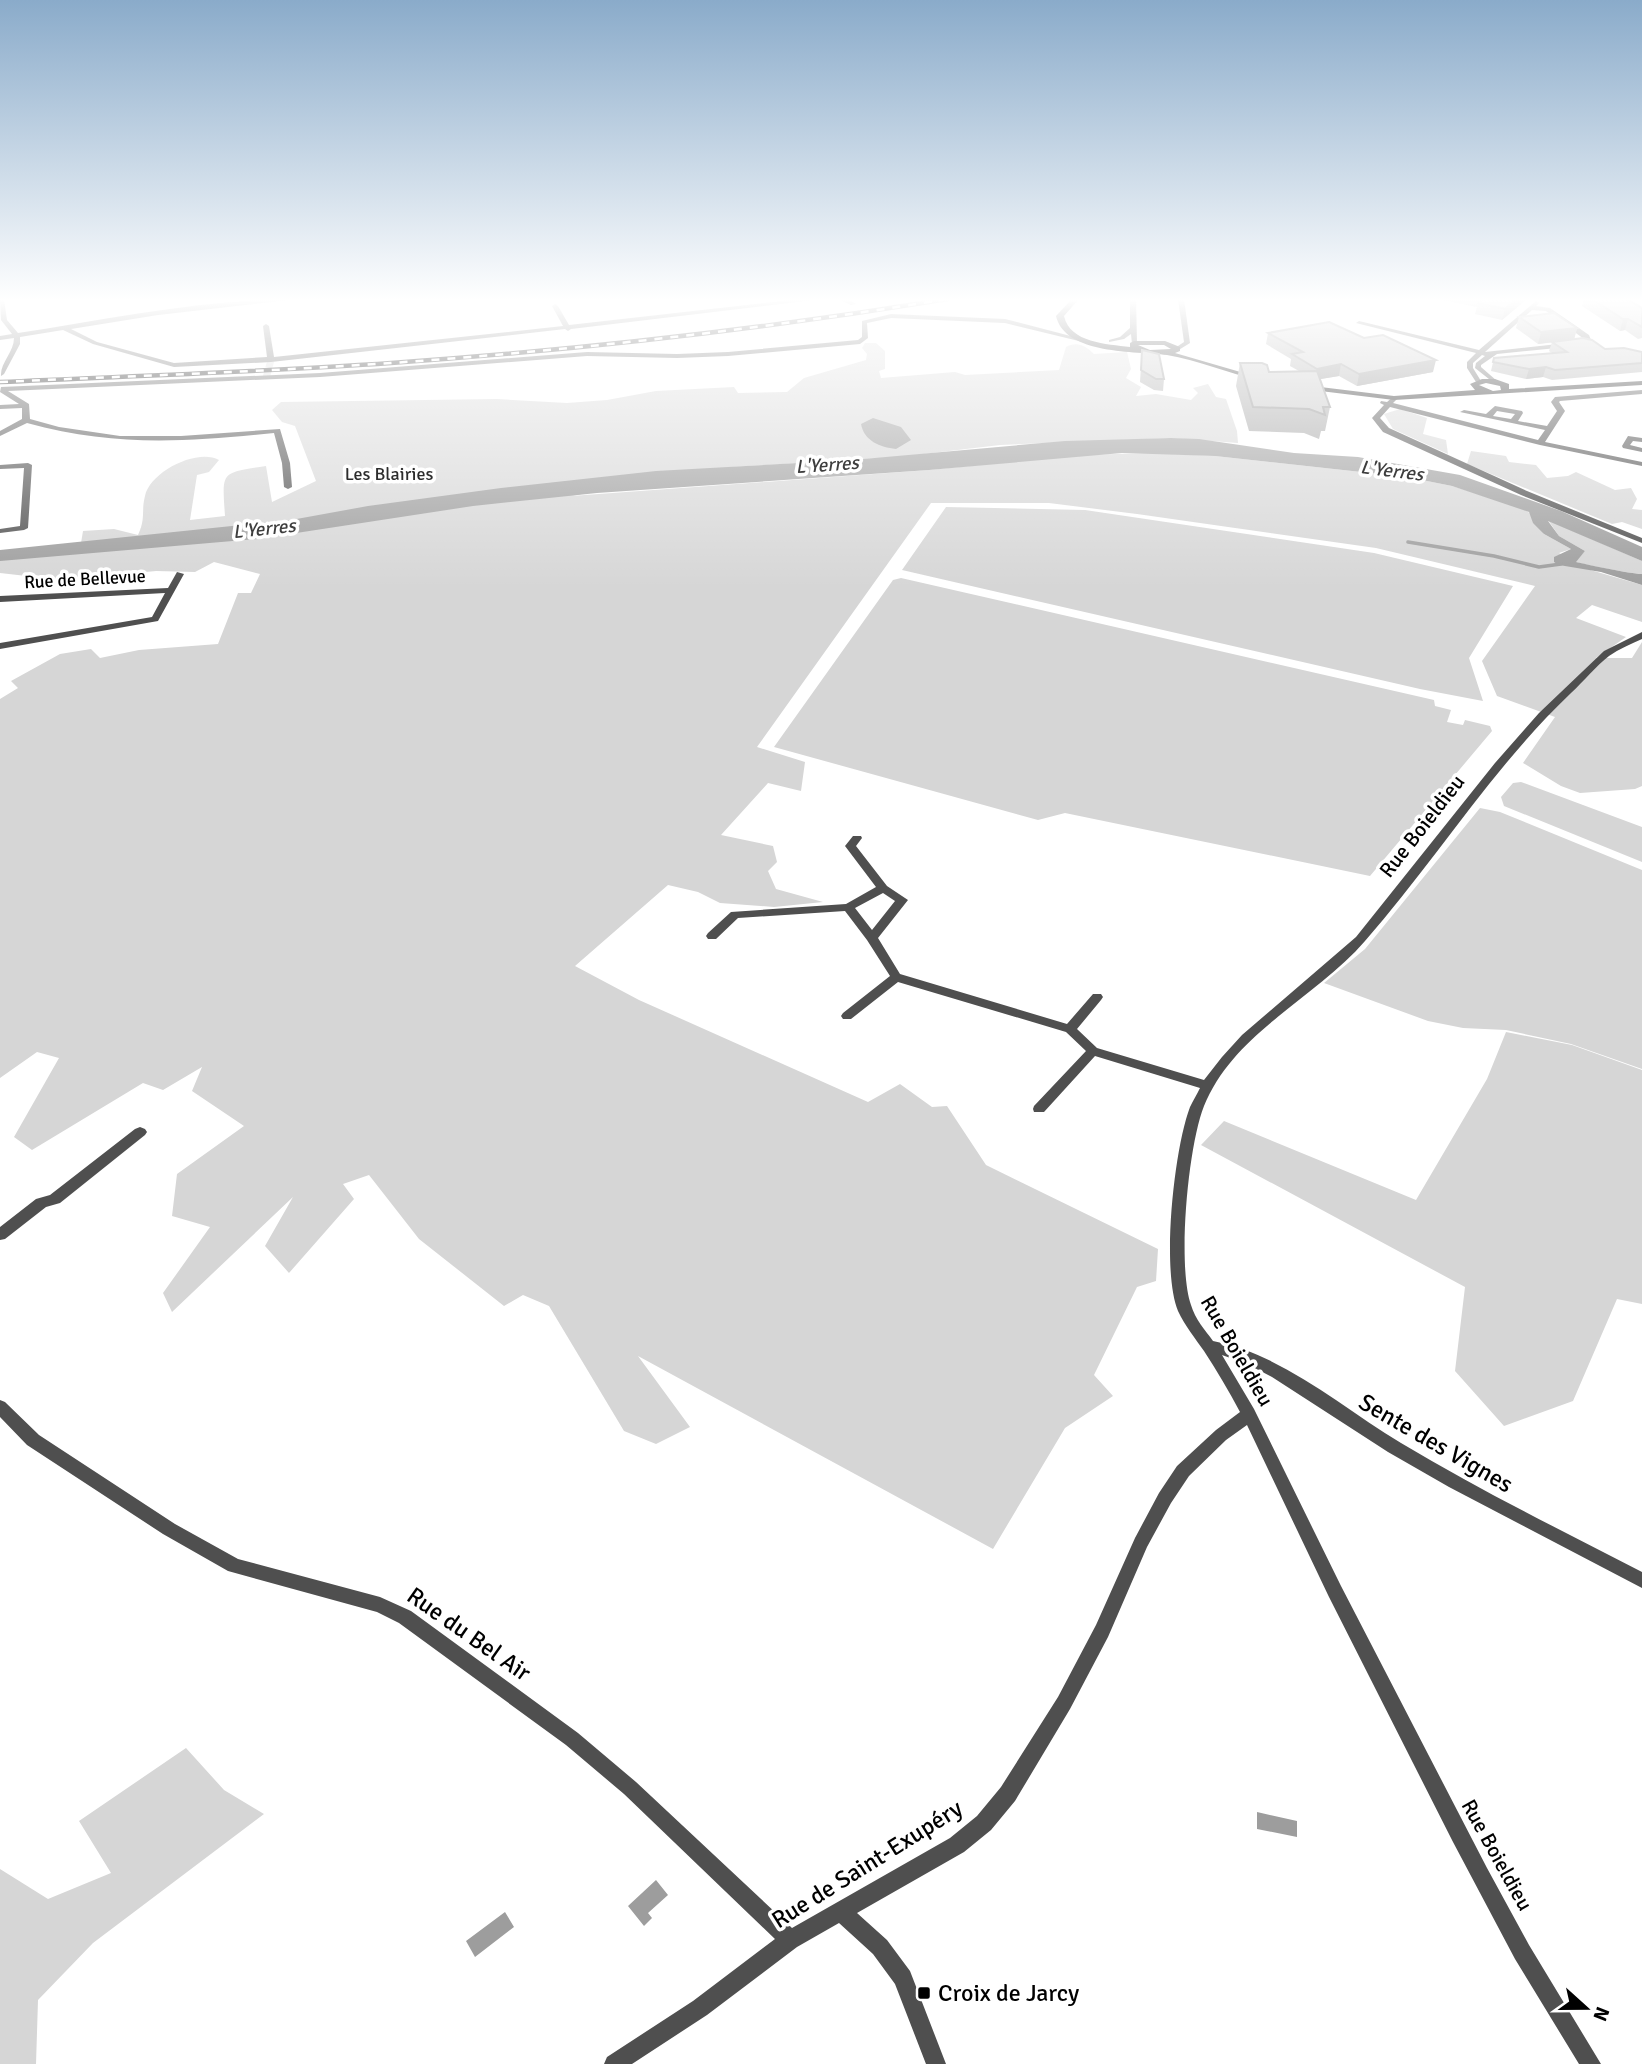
<svg xmlns="http://www.w3.org/2000/svg" width="1642" height="2064" font-family="Signika,sans-serif">
<style>
.green{fill:#d6d6d6}
.water{fill:#9d9d9d}
.lines{fill:none;stroke-linecap:round;stroke-linejoin:round}
.stream{stroke:#9d9d9d;stroke-width:3.5}
.minor-tunnel{stroke:#d9d9d9;stroke-width:7;stroke-dasharray:7 3.5;stroke-linecap:butt}
.minor{fill:#4f4f4f;fill-rule:evenodd}
.secondary{fill:#1c1c1c;fill-rule:evenodd}
.rail-casing{stroke:#000;stroke-width:4.5}
.rail{stroke:#fff;stroke-width:2.5;stroke-dasharray:8;stroke-linecap:butt}
.wall{fill:#a4a4a4}
.shaded-wall{fill:#868686}
.building{fill:#bfbfbf;stroke:#868686;stroke-width:2}
.poi-dot{fill:#000;stroke:#fff;stroke-width:2.5}
.labels{text-anchor:middle;stroke-width:7;stroke-linejoin:round;paint-order:stroke}
.far-park-label{font-size:18px;fill:#2d2d2d;stroke:#fff}
.far-street-label{font-size:18px;fill:#000;stroke:#fff}
.far-water-label{font-size:19px;font-style:italic;fill:#3e3e3e;stroke:#fff}
.street-label{font-size:21px;fill:#000;stroke:#fff}
.near-street-label{font-size:24px;fill:#000;stroke:#fff}
.near-poi-label{font-size:24px;fill:#000;stroke:#fff;text-anchor:start}
</style>
<rect width="100%" height="100%" fill="#fff"/>
<path class="green" d="M 865,343 L 876,343 L 885,351 L 885,369 L 879,371 L 881,378 L 955,372 L 965,375 L 1059,370 L 1066,347 C 1077,341 1086,346 1094,354 L 1127,352 L 1131,369 L 1126,378 L 1141,387 L 1136,396 L 1156,394 L 1191,400 L 1198,393 L 1193,388 L 1208,384 L 1216,397 L 1226,399 L 1237,431 L 1238,443 L 1171,438 L 1000,445 L 898,457 L 732,467 L 571,496 L 929,470 L 1080,455 L 1152,453 L 1215,456 L 1407,477 L 1452,486 L 1523,508 L 1532,515 L 1544,534 L 1571,549 L 1559,553 L 1587,569 L 1642,585 L 1642,622 L 1592,605 L 1576,618 L 1626,637 L 1596,658 L 1632,658 L 1642,642 L 1642,786 L 1635,789 L 1580,793 L 1561,786 L 1523,763 L 1555,717 L 1497,696 L 1482,661 L 1535,586 L 1376,548 L 1137,514 L 1049,503 L 931,503 L 757,747 L 805,762 L 801,791 L 768,783 L 721,835 L 773,846 L 777,862 L 768,871 L 776,889 L 823,902 L 774,907 L 720,903 L 698,892 L 668,885 L 575,966 L 639,1000 L 868,1102 L 900,1084 L 932,1107 L 947,1106 L 986,1165 L 1158,1249 L 1156,1281 L 1137,1287 L 1094,1375 L 1113,1396 L 1065,1428 L 993,1549 L 638,1356 L 690,1427 L 656,1444 L 624,1431 L 549,1306 L 523,1295 L 504,1306 L 419,1239 L 369,1175 L 343,1184 L 354,1199 L 289,1273 L 265,1246 L 293,1197 L 172,1312 L 163,1293 L 210,1227 L 172,1216 L 177,1174 L 244,1126 L 192,1091 L 202,1067 L 163,1090 L 143,1083 L 32,1150 L 14,1137 L 59,1058 L 37,1052 L 0,1078 L 0,699 L 18,688 L 11,681 L 60,654 L 91,649 L 100,658 L 139,650 L 218,644 L 238,593 L 251,593 L 260,574 L 214,562 L 195,572 L 156,571 L 62,580 L 0,573 L 0,553 L 81,543 L 83,531 L 114,529 L 138,535 C 146,518 141,511 145,496 C 150,472 197,448 219,460 L 209,472 L 197,475 L 190,520 L 225,516 C 222,471 220,473 266,466 L 272,502 L 316,481 L 295,426 L 282,422 L 272,410 L 281,402 L 497,399 L 567,403 L 607,400 L 656,391 L 734,387 L 738,393 L 787,392 L 804,378 L 866,360 L 867,354 L 862,348 Z
M 1400,409 L 1427,418 L 1423,434 L 1446,440 L 1448,454 L 1393,429 L 1384,414 Z
M 1471,451 L 1506,456 L 1509,462 L 1536,465 L 1547,478 L 1568,476 L 1576,472 L 1615,490 L 1631,488 L 1637,499 L 1632,509 L 1642,510 L 1642,529 L 1622,522 L 1612,524 L 1467,464 Z
M 946,507 L 1085,510 L 1374,553 L 1513,586 L 1469,658 L 1483,701 L 1420,689 L 902,570 Z
M 1548,520 L 1642,561 L 1642,574 C 1638,575 1582,564 1575,562 L 1585,551 L 1559,536 Z
M 901,578 L 1434,700 L 1435,706 L 1451,710 L 1447,722 L 1463,725 L 1465,720 L 1490,726 L 1492,731 L 1370,876 L 1065,813 L 1038,820 L 774,747 L 893,580 Z
M 1521,782 L 1642,827 L 1642,862 L 1504,806 L 1501,797 L 1513,783 Z
M 1480,808 L 1500,812 L 1642,870 L 1642,1069 L 1571,1044 L 1506,1030 L 1463,1028 L 1428,1021 L 1324,983 L 1365,949 Z
M 1506,1032 L 1572,1045 L 1642,1070 L 1642,1304 L 1617,1299 L 1573,1401 L 1504,1426 L 1455,1371 L 1465,1287 L 1201,1145 L 1224,1121 L 1416,1200 L 1487,1079 Z
M 186,1748 L 224,1790 L 264,1814 L 93,1943 L 38,2000 L 36,2064 L 0,2064 L 0,1869 L 48,1899 L 111,1873 L 79,1821 Z"/>
<path class="water" d="M 873,418 L 901,427 L 911,440 L 896,449 C 880,447 864,441 861,424 Z
M 1171,438 L 1199,439 L 1294,453 L 1358,457 L 1460,475 L 1561,511 L 1642,547 L 1642,561 L 1548,521 L 1559,536 L 1585,551 L 1576,562 C 1584,564 1637,575 1642,574 L 1642,585 L 1601,572 L 1559,565 L 1554,562 L 1554,557 L 1571,549 L 1544,534 L 1533,523 L 1529,512 L 1452,486 L 1407,477 L 1215,456 L 1122,453 L 929,470 L 597,493 L 473,506 L 257,539 L 0,561 L 0,550 L 291,520 L 368,506 L 501,488 L 656,471 L 852,460 L 1065,441 Z
M 1257,1812 L 1297,1821 L 1297,1837 L 1257,1829 Z
M 656,1880 L 668,1895 L 648,1913 L 652,1918 L 644,1926 L 628,1906 Z
M 505,1912 L 514,1927 L 475,1957 L 466,1941 Z"/>
<g class="lines">
<path class="stream" d="M 1408,542 L 1494,556 L 1539,567 L 1561,564"/>
<path class="minor-tunnel" d="M 266,378 L 271,360"/>
<path class="minor" d="M 0,299 L 4,299 L 7,320 L 18,333 C 109,319 205,299 297,299 L 158,315 L 71,329 L 97,342 L 174,363 L 267,357 L 263,326 L 266,324 L 269,326 L 274,357 L 563,326 L 552,306 L 555,304 L 558,306 L 569,325 L 800,299 L 822,299 L 571,329 L 568,331 L 565,329 L 271,362 L 174,367 L 93,344 L 63,330 L 20,337 L 20,344 L 4,374 L 1,376 C 0,363 14,352 14,338 L 0,340 L 0,336 L 12,334 L 1,320 Z
M 838,299 L 847,299 L 856,304 L 851,305 Z
M 1130,299 L 1136,299 L 1137,343 L 1132,344 L 1131,334 L 1124,339 L 1109,342 L 1109,340 L 1120,337 L 1130,328 Z
M 1178,299 L 1184,299 L 1190,343 L 1177,351 L 1175,350 L 1175,348 L 1184,342 Z
M 1536,301 L 1539,303 L 1536,306 L 1550,308 L 1589,335 L 1591,340 L 1577,346 L 1497,354 L 1481,365 L 1481,367 L 1497,381 L 1494,383 L 1475,368 L 1476,363 L 1485,356 L 1482,355 L 1473,363 L 1473,368 L 1481,381 L 1476,382 L 1467,368 L 1467,362 L 1476,353 L 1356,323 L 1359,321 L 1479,350 ZM 1532,310 L 1546,311 L 1584,339 L 1576,342 L 1485,352 Z
M 891,314 L 1005,319 L 1086,340 L 1083,342 L 1005,323 L 891,318 L 867,323 L 868,338 L 860,344 L 728,356 L 677,358 L 587,356 L 320,377 L 8,391 L 29,404 L 30,419 L 59,427 L 120,436 L 181,436 L 280,429 L 290,463 L 292,487 L 288,489 L 284,487 L 282,463 L 274,433 C 184,442 115,447 27,423 L 0,436 L 0,431 L 22,419 L 22,408 L 0,409 L 0,405 L 19,404 L 0,392 L 1,387 L 320,373 L 587,352 L 677,354 L 728,352 L 858,340 L 862,337 L 862,321 Z
M 1642,390 L 1642,394 L 1560,401 L 1559,402 L 1565,411 L 1545,442 L 1642,462 L 1642,466 L 1540,445 L 1390,407 L 1380,418 L 1389,428 L 1527,491 L 1642,538 L 1642,543 L 1521,495 L 1383,432 L 1372,418 L 1384,405 L 1380,403 L 1381,401 L 1387,402 L 1394,396 L 1398,398 L 1393,403 L 1538,440 L 1545,430 L 1460,412 L 1464,410 L 1486,414 L 1495,406 L 1522,411 L 1523,413 L 1518,421 L 1547,426 L 1557,411 L 1551,402 L 1555,397 ZM 1497,411 L 1515,414 L 1511,419 L 1493,416 Z
M 1628,436 L 1642,438 L 1642,442 L 1633,441 L 1630,445 L 1642,448 L 1642,452 L 1623,448 L 1622,446 Z
M 28,463 L 32,465 L 28,528 L 24,530 L 0,533 L 0,529 L 20,526 L 24,468 L 0,469 L 0,465 Z
M 177,572 L 184,574 L 158,621 L 0,649 L 0,643 L 152,617 L 165,593 L 0,602 L 0,596 L 168,588 Z
M 1642,632 L 1642,639 C 1631,644 1619,649 1609,656 C 1596,666 1584,681 1571,693 C 1493,767 1436,860 1365,941 C 1315,999 1234,1032 1204,1106 C 1188,1146 1177,1265 1191,1305 C 1195,1319 1205,1330 1213,1341 C 1284,1355 1341,1407 1401,1443 C 1479,1490 1561,1530 1642,1572 L 1642,1588 L 1449,1487 L 1388,1452 L 1272,1377 L 1247,1364 L 1222,1355 L 1254,1409 L 1341,1586 L 1487,1868 L 1529,1945 L 1601,2064 L 1579,2064 L 1515,1959 L 1453,1842 L 1329,1597 L 1247,1425 L 1226,1440 L 1189,1476 L 1171,1503 L 1147,1547 L 1108,1637 L 1070,1709 L 1015,1801 L 991,1830 L 964,1852 L 857,1913 L 887,1940 L 910,1971 L 946,2064 L 926,2064 L 895,1984 L 873,1954 L 839,1923 L 797,1947 L 707,2015 L 632,2064 L 604,2064 L 607,2057 L 693,2001 L 775,1939 L 624,1794 L 566,1745 L 399,1623 L 377,1612 L 228,1571 L 163,1534 L 27,1445 L 0,1417 L 0,1400 L 5,1402 L 39,1435 L 175,1524 L 238,1559 L 380,1597 L 411,1611 L 578,1733 L 636,1782 L 792,1928 L 950,1838 L 977,1816 L 1001,1787 L 1058,1697 L 1096,1625 L 1135,1538 L 1159,1493 L 1177,1466 L 1216,1430 L 1240,1412 C 1229,1391 1217,1371 1204,1351 C 1195,1338 1185,1326 1178,1311 C 1161,1270 1174,1149 1190,1107 C 1193,1101 1197,1094 1200,1088 L 1095,1056 L 1044,1112 L 1034,1112 L 1033,1109 L 1034,1106 L 1086,1051 L 1066,1032 L 898,982 L 851,1019 L 843,1019 L 841,1016 L 843,1013 L 890,976 L 867,940 L 845,911 L 738,918 L 716,939 L 708,939 L 706,936 L 708,933 L 731,912 L 846,904 L 876,887 L 845,846 L 853,836 L 861,836 L 862,838 L 856,846 L 887,886 L 908,900 L 878,938 L 900,974 L 1067,1024 L 1093,994 L 1101,994 L 1103,997 L 1101,1000 L 1077,1029 L 1097,1048 L 1204,1080 L 1222,1057 L 1242,1035 L 1356,937 L 1495,763 L 1539,713 L 1604,651 ZM 883,893 L 895,901 L 872,930 L 855,908 Z
M 140,1127 L 145,1129 L 147,1132 L 145,1135 L 60,1203 L 46,1207 L 5,1239 L 0,1240 L 0,1227 L 36,1199 L 50,1195 L 135,1129 Z"/>
<path class="secondary" d="M 1072,299 L 1079,299 L 1064,316 C 1070,343 1107,344 1130,347 L 1130,343 L 1134,341 L 1165,341 L 1180,347 L 1180,351 L 1175,353 L 1261,378 L 1257,380 C 1228,373 1197,360 1167,355 C 1136,351 1065,355 1056,316 ZM 1138,345 L 1164,345 L 1171,349 L 1150,350 Z
M 1482,379 L 1495,379 L 1509,384 L 1509,389 L 1642,381 L 1642,385 L 1394,400 L 1304,389 L 1300,387 L 1304,385 L 1394,396 L 1475,390 L 1470,384 ZM 1486,383 L 1500,386 L 1501,390 L 1493,391 L 1479,385 Z"/>
<defs>
<path id="rail" d="M 0,382 C 130,376 261,372 391,363 C 578,350 763,329 948,299"/>
</defs>
<use href="#rail" class="rail-casing"/>
<use href="#rail" class="rail"/>
</g>
<path class="wall" d="M 1437,299 L 1527,299 L 1502,320 L 1475,314 L 1477,307 Z
M 1584,299 L 1627,299 L 1642,308 L 1642,338 L 1638,339 L 1625,330 L 1620,331 L 1582,306 Z
M 1519,317 L 1577,328 L 1574,339 L 1605,349 L 1642,352 L 1642,372 L 1552,380 L 1543,377 L 1526,379 L 1491,371 L 1494,358 L 1552,353 L 1549,351 L 1552,342 L 1538,344 L 1516,328 Z
M 1268,333 L 1433,372 L 1357,386 L 1339,376 L 1320,379 L 1330,407 L 1325,431 L 1321,431 L 1319,439 L 1304,433 L 1249,431 L 1236,386 L 1240,363 L 1269,372 L 1299,371 L 1290,366 L 1291,359 L 1266,344 Z
M 1142,350 L 1164,379 L 1163,391 L 1154,390 L 1140,382 Z"/>
<path class="shaded-wall" d="M 1517,299 L 1527,299 L 1502,320 L 1505,309 Z
M 1623,319 L 1628,319 L 1625,330 L 1620,331 Z
M 1577,328 L 1574,340 L 1538,344 L 1541,332 Z
M 1436,360 L 1433,372 L 1357,386 L 1359,374 Z
M 1341,364 L 1339,376 L 1315,380 L 1317,369 Z
M 1546,367 L 1543,377 L 1526,379 L 1529,369 Z"/>
<path class="building" d="M 1483,299 L 1517,299 L 1505,309 L 1478,303 Z
M 1592,299 L 1627,299 L 1642,308 L 1642,327 L 1628,319 L 1623,319 Z
M 1554,313 L 1577,328 L 1541,332 L 1519,317 Z
M 1329,322 L 1364,338 L 1383,335 L 1436,360 L 1359,374 L 1341,364 L 1317,369 L 1292,354 L 1303,352 L 1268,333 Z
M 1583,338 L 1592,340 L 1605,349 L 1624,348 L 1642,352 L 1642,363 L 1555,370 L 1546,367 L 1529,369 L 1493,362 L 1494,358 L 1567,352 L 1552,342 Z
M 1142,350 L 1159,354 L 1164,379 L 1156,379 L 1141,370 Z
M 1240,363 L 1262,363 L 1267,365 L 1269,372 L 1317,371 L 1330,407 L 1323,407 L 1325,415 L 1309,409 L 1253,407 Z"/>
<linearGradient id="sky" x2="0" y2="1"><stop stop-color="#8aabca"/><stop offset="0.51" stop-color="#fff"/><stop offset="1" stop-color="#fff" stop-opacity="0"/></linearGradient>
<rect width="1642" height="588" fill="url(#sky)"/>
<rect class="poi-dot" x="917" y="1986" width="14" height="14" rx="3.5"/>
<g class="labels">
<g class="far-park-label">
<text x="389" y="480">Les Blairies</text>
</g>
<g class="far-street-label">
<text transform="translate(85 579) rotate(-3)" y="6">Rue de Bellevue</text>
</g>
<g class="far-water-label">
<text transform="translate(827 464) rotate(-4)" y="7">L'Yerres</text>
<text transform="translate(1392 470) rotate(7)" y="7">L'Yerres</text>
<text transform="translate(264 528) rotate(-6)" y="7">L'Yerres</text>
</g>
<g class="street-label">
<text transform="translate(1422 826) rotate(-52)" y="7">Rue Boieldieu</text>
<text transform="translate(1237 1351) rotate(60)" y="7">Rue Boieldieu</text>
<text transform="translate(1497 1855) rotate(61)" y="7">Rue Boieldieu</text>
</g>
<g class="near-street-label">
<text transform="translate(1436 1443) rotate(30)" y="8">Sente des Vignes</text>
<text transform="translate(469 1634) rotate(35)" y="8">Rue du Bel Air</text>
<text transform="translate(867 1864) rotate(-32)" y="8">Rue de Saint-Exupéry</text>
</g>
<g class="near-poi-label">
<text x="938" y="2001">Croix de Jarcy</text>
</g>
</g>
<g transform="translate(1586 2008) rotate(111)" stroke="#ffffff" stroke-width="5" paint-order="stroke">
<path d="M0-5L12 26L0 18L-12 26Z" fill="#000000"/>
<text y="-10" font-size="19" font-weight="bold" text-anchor="middle" fill="#000000">N</text>
</g>
</svg>
